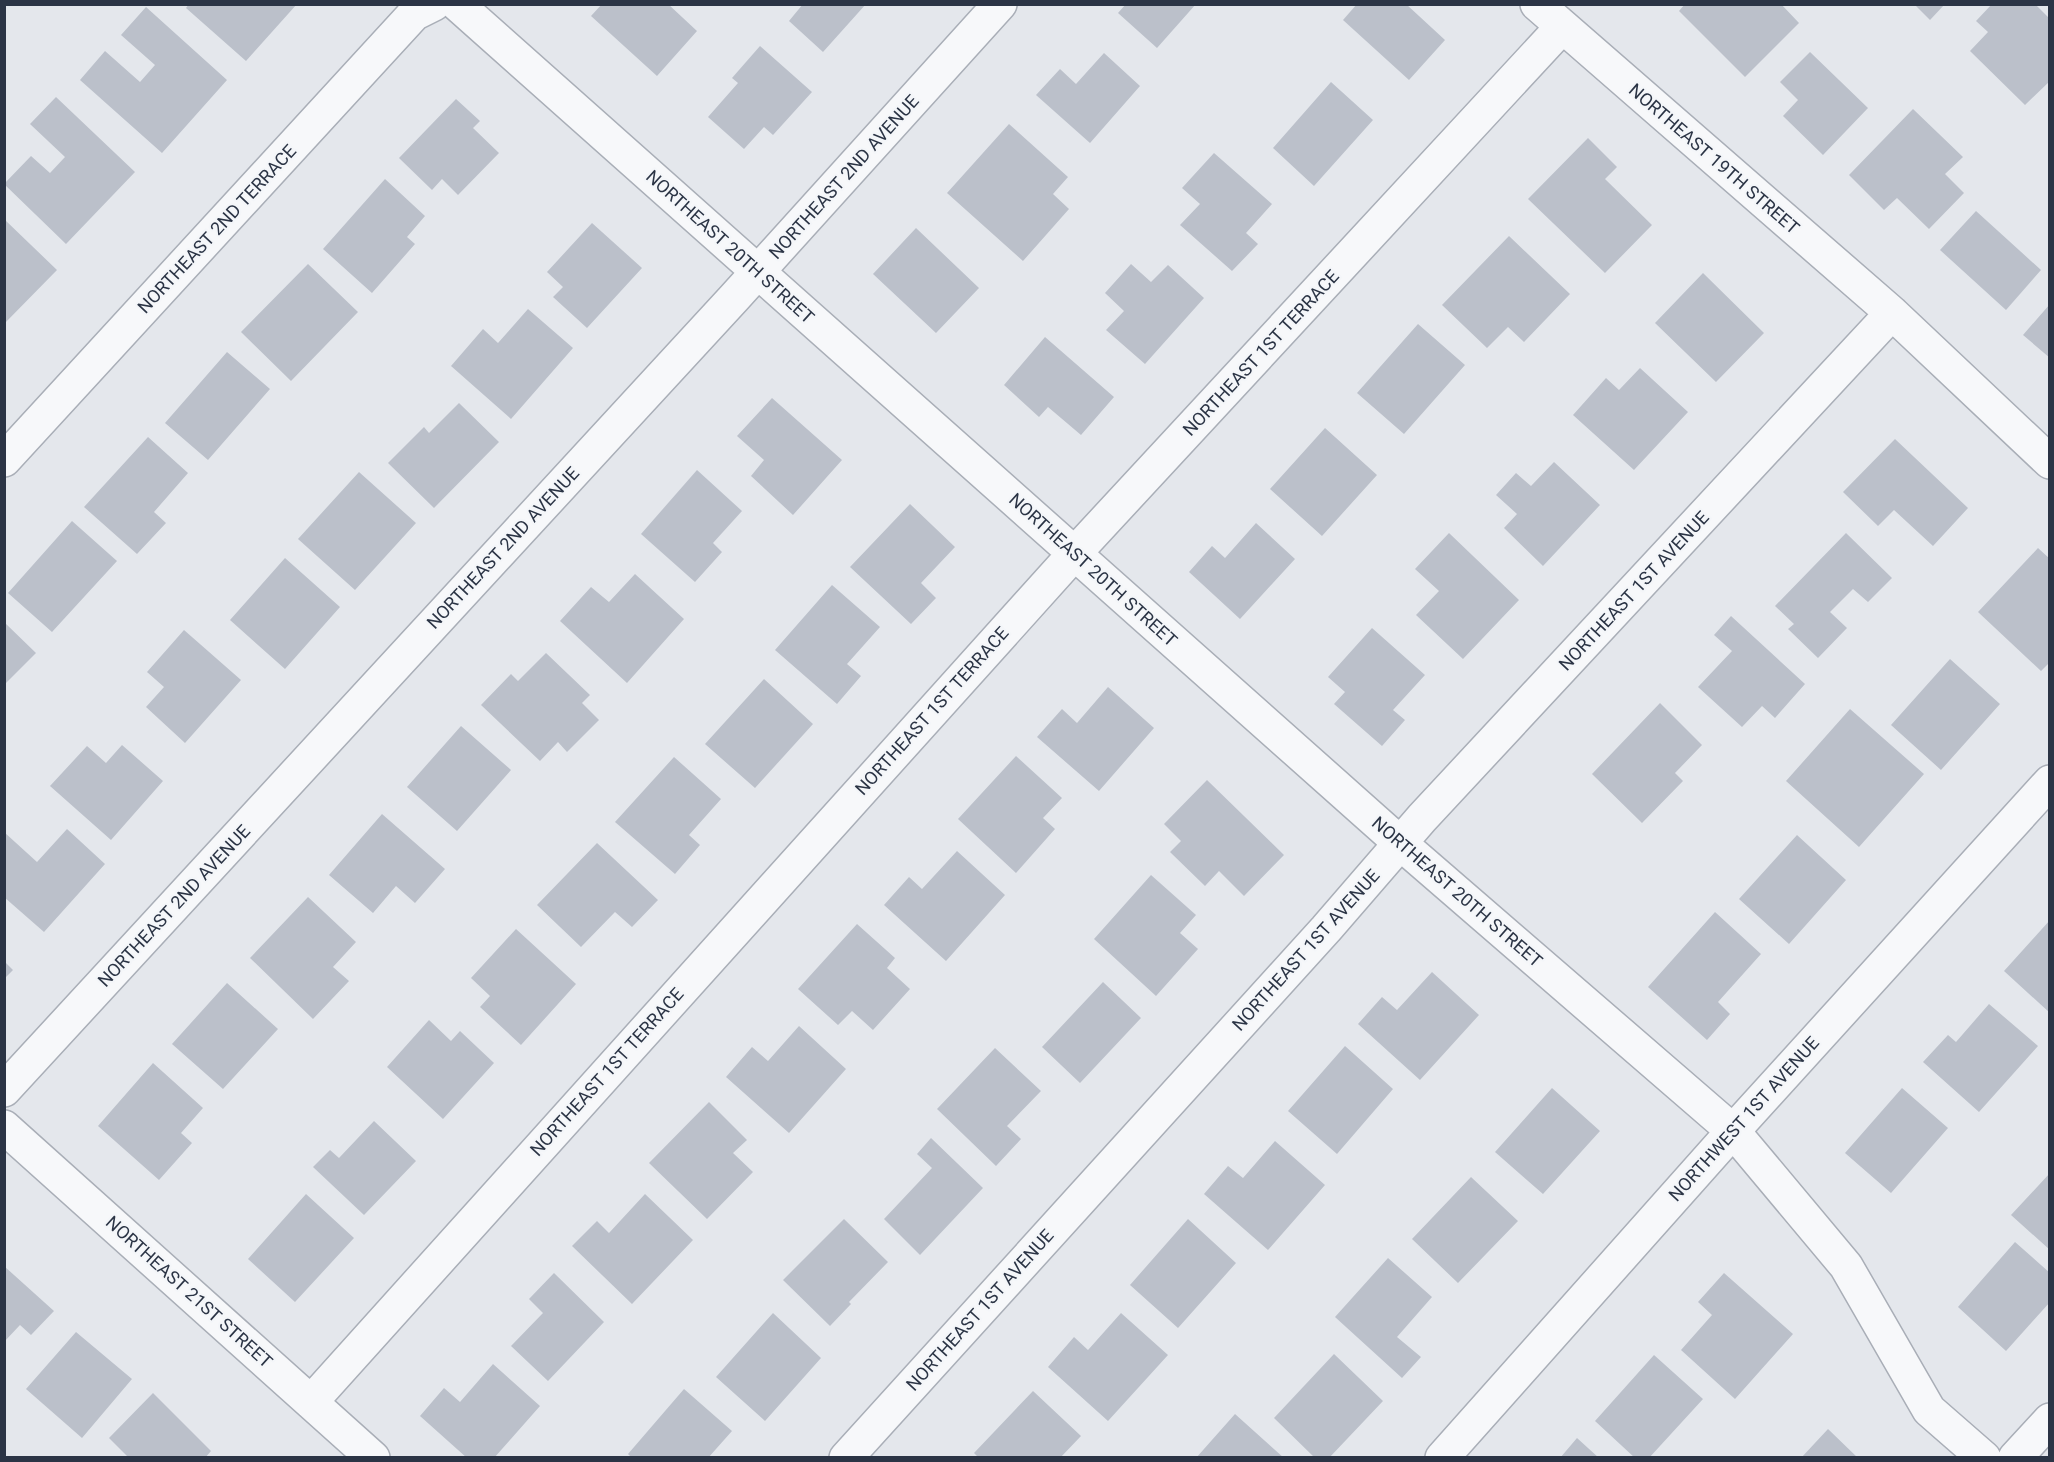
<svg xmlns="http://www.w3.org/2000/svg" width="2054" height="1462" font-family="Roboto,sans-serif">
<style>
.building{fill:#bbc0ca}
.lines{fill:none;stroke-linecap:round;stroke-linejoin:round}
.minor-casing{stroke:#a9aeb7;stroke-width:36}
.minor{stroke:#f7f8fa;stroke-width:33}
.labels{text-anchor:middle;stroke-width:4.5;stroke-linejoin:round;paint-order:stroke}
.street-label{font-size:18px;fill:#2b3445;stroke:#f4f6f9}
</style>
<rect width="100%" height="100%" fill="#e4e7ec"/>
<path class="building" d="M 189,4 L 297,4 L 246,61 L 186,8 Z
M 602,4 L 668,4 L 697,31 L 657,76 L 591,16 Z
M 803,4 L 866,4 L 823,52 L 789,21 Z
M 1126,4 L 1196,4 L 1157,48 L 1118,13 Z
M 1357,4 L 1406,4 L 1445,40 L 1409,80 L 1343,20 Z
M 1685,4 L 1781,4 L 1799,23 L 1745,77 L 1679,11 Z
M 1914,4 L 1945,4 L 1930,20 Z
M 1992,4 L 2035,4 L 2050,19 L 2050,81 L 2025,105 L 1970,51 L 1988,32 L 1976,21 Z
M 146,7 L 227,80 L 162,153 L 80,80 L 105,51 L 140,82 L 155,65 L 121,35 Z
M 760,46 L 812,92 L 773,135 L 764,127 L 744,149 L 708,117 L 738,83 L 732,78 Z
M 1810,52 L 1868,108 L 1823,155 L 1783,116 L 1798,100 L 1780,82 Z
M 1104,53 L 1140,86 L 1090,143 L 1036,95 L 1060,69 L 1076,84 Z
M 1331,82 L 1373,120 L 1314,186 L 1273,148 Z
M 56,97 L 135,172 L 66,244 L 4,184 L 31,156 L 50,173 L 65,157 L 30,124 Z
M 456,99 L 480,121 L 473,128 L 499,153 L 458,195 L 442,179 L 432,190 L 399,158 Z
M 1913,109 L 1963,157 L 1945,174 L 1964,193 L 1929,229 L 1897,198 L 1884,210 L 1849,175 Z
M 1009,124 L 1068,177 L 1053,194 L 1069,209 L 1023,261 L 947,193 Z
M 1588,138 L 1617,167 L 1605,179 L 1652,225 L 1605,273 L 1528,199 Z
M 1214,153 L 1272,204 L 1246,233 L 1258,244 L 1232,271 L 1180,225 L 1200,204 L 1182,188 Z
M 385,179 L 425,216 L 407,237 L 415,244 L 372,293 L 323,249 Z
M 1976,211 L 2041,270 L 2006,310 L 1940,250 Z
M 4,219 L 57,270 L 4,324 Z
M 592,223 L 642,268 L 587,328 L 553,297 L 563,287 L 547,272 Z
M 916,228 L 979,288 L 936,333 L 873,274 Z
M 1509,236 L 1570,294 L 1524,342 L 1508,327 L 1487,348 L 1442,305 Z
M 308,264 L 358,312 L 291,381 L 241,332 Z
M 1131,264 L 1151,282 L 1168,265 L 1204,298 L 1145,364 L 1106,330 L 1124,311 L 1105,293 Z
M 1703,273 L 1764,333 L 1716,382 L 1655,323 Z
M 2050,304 L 2050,358 L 2023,335 Z
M 528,309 L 573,348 L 511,419 L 451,366 L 483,329 L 498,343 Z
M 1418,324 L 1465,365 L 1404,434 L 1357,393 Z
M 1045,337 L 1114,397 L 1081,435 L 1048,407 L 1039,417 L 1004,385 Z
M 227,352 L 270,389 L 208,460 L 165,423 Z
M 1640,368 L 1688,412 L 1634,470 L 1573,415 L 1606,378 L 1619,390 Z
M 772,398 L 842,460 L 793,515 L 751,476 L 764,460 L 737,436 Z
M 459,403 L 499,442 L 434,508 L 388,463 L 424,427 L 429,433 Z
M 1325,428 L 1377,475 L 1322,536 L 1270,489 Z
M 148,437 L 188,473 L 154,512 L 166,523 L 137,554 L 84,507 Z
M 1895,439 L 1968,508 L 1933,546 L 1894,510 L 1878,526 L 1843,492 Z
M 1554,462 L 1600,505 L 1543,566 L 1504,528 L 1517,514 L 1496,495 L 1516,473 L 1531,486 Z
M 697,470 L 742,511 L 713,543 L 722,552 L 695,582 L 641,534 Z
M 359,472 L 416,523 L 355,590 L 298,539 Z
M 910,504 L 955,547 L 921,583 L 936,598 L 911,624 L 850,567 Z
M 72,521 L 117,561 L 52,632 L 8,593 Z
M 1256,523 L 1295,559 L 1240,619 L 1189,572 L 1212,546 L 1225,558 Z
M 1449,533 L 1519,600 L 1463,659 L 1416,615 L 1439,591 L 1415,569 Z
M 1846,533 L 1892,578 L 1868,602 L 1853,589 L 1830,612 L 1847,628 L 1818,658 L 1788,629 L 1794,624 L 1775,606 Z
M 2038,548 L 2050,559 L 2050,662 L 2041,671 L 1978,612 Z
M 285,558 L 340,607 L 285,669 L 230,620 Z
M 635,574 L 684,619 L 627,683 L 560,621 L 591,587 L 609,602 Z
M 832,585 L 880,627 L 847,664 L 861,676 L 837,704 L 775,650 Z
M 1731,616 L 1805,684 L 1775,718 L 1762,706 L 1742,727 L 1698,687 L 1732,651 L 1714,635 Z
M 4,622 L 36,653 L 4,685 Z
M 1372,628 L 1425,675 L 1393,710 L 1405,720 L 1382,746 L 1334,704 L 1345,692 L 1328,677 Z
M 184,630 L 241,680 L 185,743 L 146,707 L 164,687 L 147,672 Z
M 546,653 L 590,695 L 582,703 L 599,720 L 567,752 L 558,742 L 540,761 L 481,705 L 511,674 L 518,681 Z
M 1950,659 L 2000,704 L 1941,770 L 1891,725 Z
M 764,679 L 813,724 L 755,788 L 705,744 Z
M 1108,687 L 1154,728 L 1099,791 L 1037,737 L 1062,709 L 1077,723 Z
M 1660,703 L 1702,745 L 1675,773 L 1683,781 L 1642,823 L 1592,774 Z
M 1850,709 L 1924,774 L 1859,847 L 1786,781 Z
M 461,726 L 511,770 L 457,831 L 407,787 Z
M 122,745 L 163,781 L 111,840 L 50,786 L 87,746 L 106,763 Z
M 1016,756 L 1062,798 L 1043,818 L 1055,829 L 1016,873 L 958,819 Z
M 674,757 L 721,799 L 689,835 L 700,845 L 675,874 L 615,822 Z
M 1207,780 L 1284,855 L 1244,896 L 1219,871 L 1205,886 L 1170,852 L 1181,841 L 1164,824 Z
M 382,814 L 445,869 L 415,903 L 396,886 L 373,913 L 329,875 Z
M 67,829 L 105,864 L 44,932 L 4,897 L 4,832 L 37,862 Z
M 1797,835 L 1846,880 L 1789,944 L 1739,899 Z
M 597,843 L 658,900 L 632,927 L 615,912 L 581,947 L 537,905 Z
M 957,851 L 1005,895 L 946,961 L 884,905 L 909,877 L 922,889 Z
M 1151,875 L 1196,915 L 1180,933 L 1198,949 L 1156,996 L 1094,939 Z
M 308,897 L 356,942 L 333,967 L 349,981 L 313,1019 L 250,958 Z
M 1715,912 L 1761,954 L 1718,1002 L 1730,1014 L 1707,1040 L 1648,987 Z
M 2050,920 L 2050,1013 L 2004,971 Z
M 857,924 L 895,958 L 887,968 L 910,989 L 873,1030 L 852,1011 L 838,1025 L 798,989 Z
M 516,929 L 576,984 L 521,1045 L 480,1007 L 490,996 L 471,978 Z
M 4,961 L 13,970 L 4,979 Z
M 1432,972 L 1479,1015 L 1420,1080 L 1358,1024 L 1382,997 L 1397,1010 Z
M 1103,982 L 1141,1018 L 1080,1083 L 1042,1047 Z
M 227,983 L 278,1029 L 223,1089 L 172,1044 Z
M 1989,1004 L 2038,1046 L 1979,1112 L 1923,1062 L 1948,1035 L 1956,1042 Z
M 429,1020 L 451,1041 L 460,1031 L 494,1063 L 443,1119 L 387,1067 Z
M 799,1026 L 846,1069 L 789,1133 L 726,1077 L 752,1047 L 768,1061 Z
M 1345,1046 L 1393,1089 L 1337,1154 L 1288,1111 Z
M 995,1048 L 1041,1091 L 1007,1126 L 1021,1139 L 996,1166 L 937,1109 Z
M 153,1063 L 203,1108 L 181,1133 L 192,1143 L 159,1180 L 98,1126 Z
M 1552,1088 L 1600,1131 L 1543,1194 L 1495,1152 Z
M 1902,1088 L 1948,1128 L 1891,1193 L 1845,1153 Z
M 709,1102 L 747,1140 L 733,1153 L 753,1172 L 707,1219 L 649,1163 Z
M 374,1121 L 416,1161 L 364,1215 L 313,1167 L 330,1150 L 339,1158 Z
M 931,1138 L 983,1188 L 920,1255 L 884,1219 L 932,1168 L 917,1154 Z
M 1275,1141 L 1325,1185 L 1268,1250 L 1204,1194 L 1228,1166 L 1243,1178 Z
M 2050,1173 L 2050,1250 L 2011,1215 Z
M 1471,1177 L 1518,1221 L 1458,1283 L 1412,1239 Z
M 306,1194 L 354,1238 L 295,1302 L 248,1259 Z
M 645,1194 L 693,1240 L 632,1304 L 572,1246 L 597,1221 L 609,1233 Z
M 844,1219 L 888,1262 L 849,1302 L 851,1304 L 830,1326 L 783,1280 Z
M 1188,1219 L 1236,1263 L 1178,1328 L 1130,1285 Z
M 2015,1242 L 2050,1273 L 2050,1302 L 2006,1351 L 1958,1307 Z
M 1388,1258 L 1432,1297 L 1397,1337 L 1421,1357 L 1402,1378 L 1335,1317 Z
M 4,1266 L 54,1311 L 31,1335 L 20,1325 L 4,1342 Z
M 554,1273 L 604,1322 L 548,1381 L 511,1346 L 543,1313 L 529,1299 Z
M 1724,1273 L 1793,1334 L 1735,1399 L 1681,1350 L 1712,1315 L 1698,1302 Z
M 773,1313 L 821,1358 L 765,1421 L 716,1377 Z
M 1121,1313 L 1168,1355 L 1108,1421 L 1048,1367 L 1074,1337 L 1088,1350 Z
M 76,1332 L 132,1379 L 82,1438 L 26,1389 Z
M 1334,1354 L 1383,1401 L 1329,1458 L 1315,1458 L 1274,1418 Z
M 1654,1355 L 1703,1399 L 1649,1458 L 1635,1458 L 1595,1421 Z
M 493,1364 L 540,1406 L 494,1458 L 467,1458 L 420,1416 L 444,1388 L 460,1402 Z
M 684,1389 L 732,1431 L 708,1458 L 632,1458 L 628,1454 Z
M 1033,1391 L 1081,1436 L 1060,1458 L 979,1458 L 974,1453 Z
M 153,1393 L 211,1451 L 205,1458 L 129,1458 L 109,1438 Z
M 1235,1414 L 1284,1458 L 1196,1458 Z
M 1828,1429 L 1858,1458 L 1801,1458 Z
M 1577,1438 L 1599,1458 L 1560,1458 Z"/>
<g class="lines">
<defs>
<path id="minor" d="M 457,4 L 1400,843 L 1733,1131 L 1846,1266 L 1929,1410 L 1984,1458
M 1537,4 L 1892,313 L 2050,462
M 4,460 L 414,14 L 434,4
M 4,1090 L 734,298 L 1000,4
M 4,1127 L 373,1458
M 311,1402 L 1074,554 L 1562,27
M 846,1458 L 1326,929 L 1422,818 L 1892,313
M 1442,1458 L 1733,1131 L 2050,782
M 2015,1458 L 2050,1420"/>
</defs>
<use href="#minor" class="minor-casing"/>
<use href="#minor" class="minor"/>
</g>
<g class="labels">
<g class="street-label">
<text transform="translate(1714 159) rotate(41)" y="6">NORTHEAST 19TH STREET</text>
<text transform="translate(844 177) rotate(-48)" y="6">NORTHEAST 2ND AVENUE</text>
<text transform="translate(217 229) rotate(-47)" y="6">NORTHEAST 2ND TERRACE</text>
<text transform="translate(730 247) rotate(42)" y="6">NORTHEAST 20TH STREET</text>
<text transform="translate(1261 353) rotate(-47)" y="6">NORTHEAST 1ST TERRACE</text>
<text transform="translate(503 548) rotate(-47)" y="6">NORTHEAST 2ND AVENUE</text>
<text transform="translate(1093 570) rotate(42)" y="6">NORTHEAST 20TH STREET</text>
<text transform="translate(1634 591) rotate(-47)" y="6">NORTHEAST 1ST AVENUE</text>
<text transform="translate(932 711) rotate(-48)" y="6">NORTHEAST 1ST TERRACE</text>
<text transform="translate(1457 892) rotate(41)" y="6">NORTHEAST 20TH STREET</text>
<text transform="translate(174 906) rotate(-47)" y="6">NORTHEAST 2ND AVENUE</text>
<text transform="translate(1306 950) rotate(-48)" y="6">NORTHEAST 1ST AVENUE</text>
<text transform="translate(607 1072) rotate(-48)" y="6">NORTHEAST 1ST TERRACE</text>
<text transform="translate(1744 1119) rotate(-48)" y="6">NORTHWEST 1ST AVENUE</text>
<text transform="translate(189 1292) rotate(42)" y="6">NORTHEAST 21ST STREET</text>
<text transform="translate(980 1310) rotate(-48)" y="6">NORTHEAST 1ST AVENUE</text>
</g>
</g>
<rect width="2054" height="1462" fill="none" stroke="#2b3445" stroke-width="12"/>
</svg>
